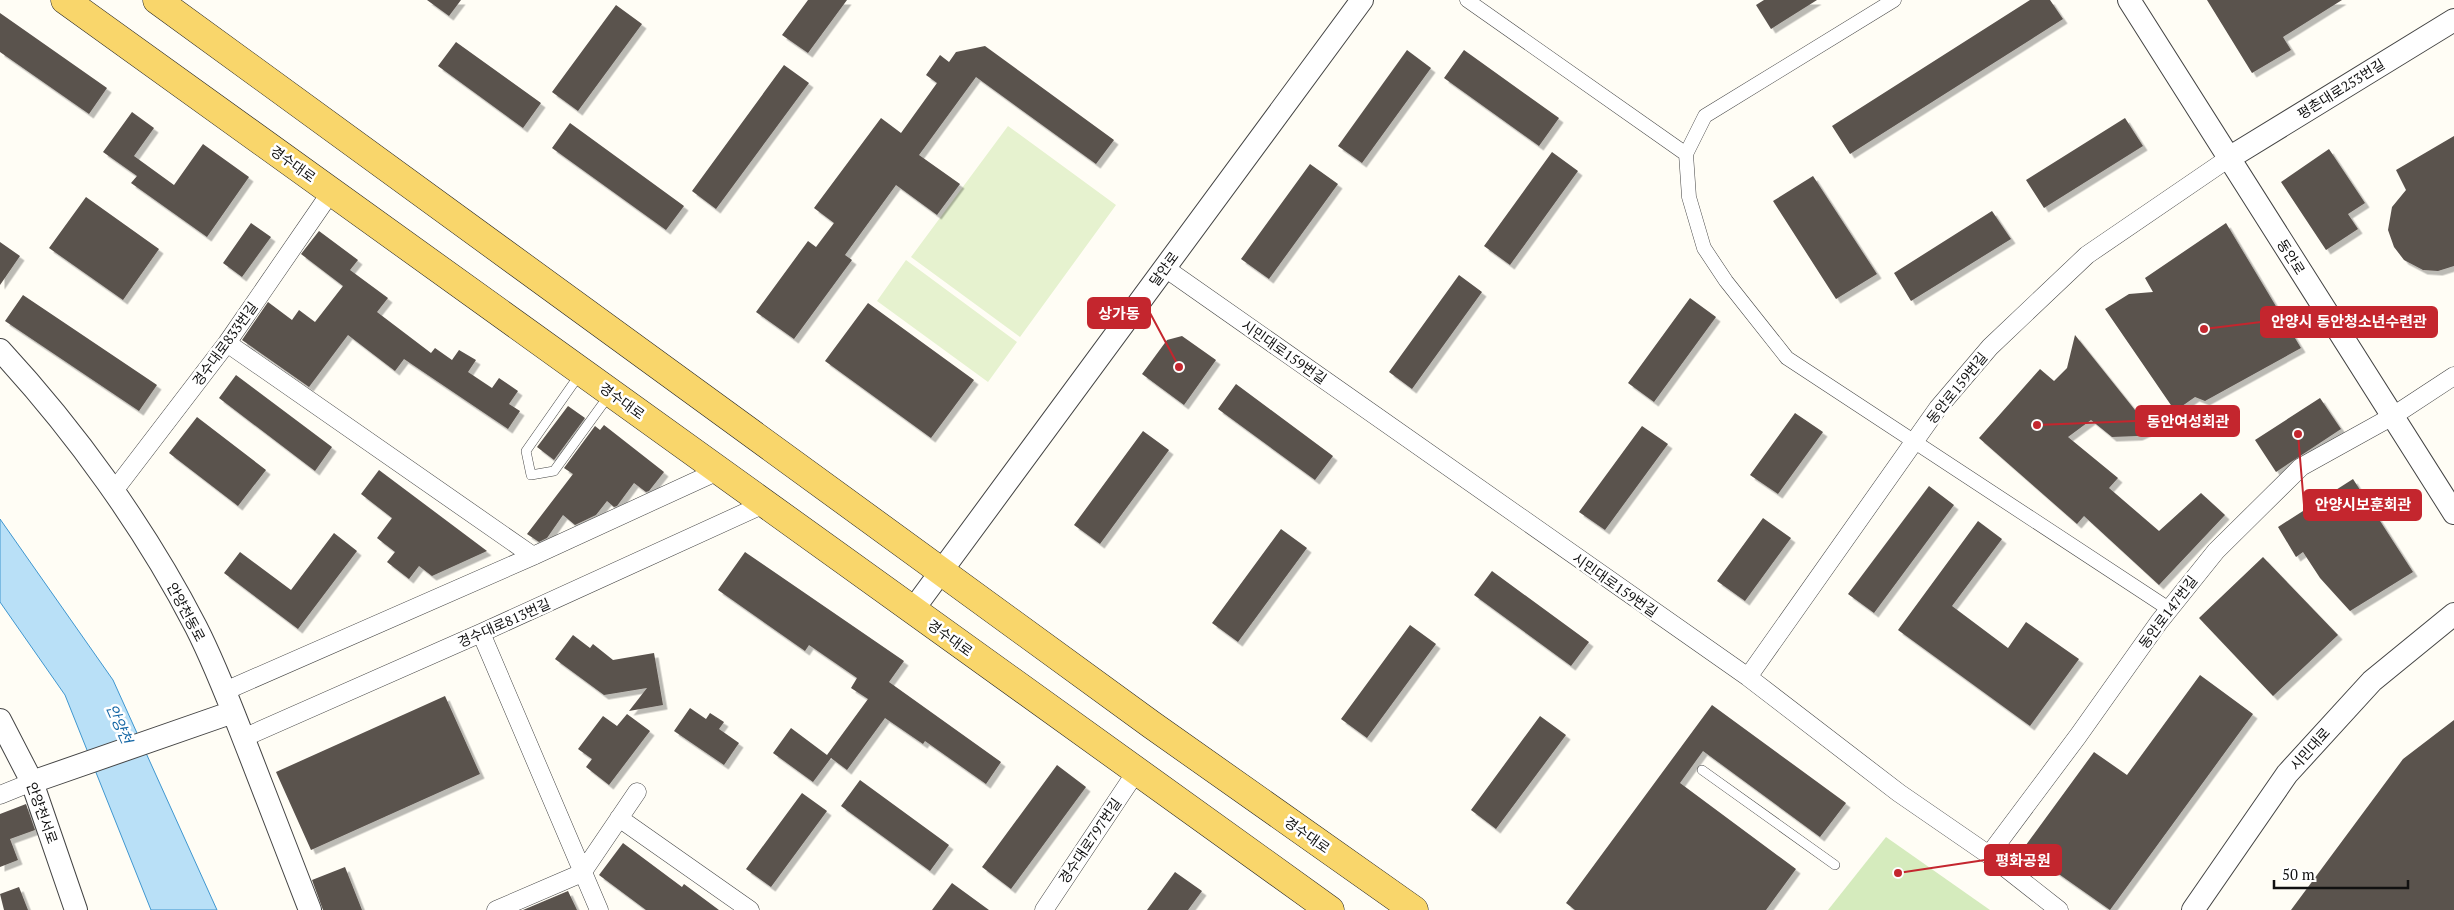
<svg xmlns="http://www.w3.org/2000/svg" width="2454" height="910" font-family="'PT Serif','Noto Sans KR',serif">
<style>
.green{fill:#d5ebbd}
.pitch{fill:#e6f2cf}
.water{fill:#b9e0f7;stroke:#3f96cf}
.building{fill:#5a524d;filter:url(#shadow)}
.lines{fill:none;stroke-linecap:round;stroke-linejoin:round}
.service-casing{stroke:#444;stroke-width:10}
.pedestrian-casing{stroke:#444;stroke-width:15}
.minor-casing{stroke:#444;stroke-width:19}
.tertiary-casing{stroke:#444;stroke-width:24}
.primary-casing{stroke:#222;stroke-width:29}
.service{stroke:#fff;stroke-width:9}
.pedestrian{stroke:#fff;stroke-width:14}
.minor{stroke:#fff;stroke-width:18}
.tertiary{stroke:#fff;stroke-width:22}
.primary{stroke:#f9d66b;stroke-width:28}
.labels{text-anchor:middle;stroke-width:5;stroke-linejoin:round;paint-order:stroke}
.street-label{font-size:14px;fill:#111;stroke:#fff}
.water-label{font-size:15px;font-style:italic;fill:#1768a6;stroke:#fff}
.leader{fill:none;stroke:#c4262e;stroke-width:2}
.callout-dot{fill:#c4262e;stroke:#fff;stroke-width:2}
.callout{fill:#c4262e;stroke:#c4262e;stroke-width:2}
.callout-label{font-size:15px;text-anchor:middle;font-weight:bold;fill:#fff}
</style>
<defs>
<filter id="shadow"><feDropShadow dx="4.5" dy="4.5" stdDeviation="0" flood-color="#0004"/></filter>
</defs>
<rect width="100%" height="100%" fill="#fffdf5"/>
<path class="green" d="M 1886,837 L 1990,910 L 1828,910 Z"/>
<path class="pitch" d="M 1008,126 L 1116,205 L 1020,337 L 911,257 Z
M 906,260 L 1017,342 L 988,382 L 877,301 Z"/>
<path class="water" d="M 0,519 L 113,680 L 217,910 L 151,910 L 65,695 L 0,602 Z"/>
<path class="building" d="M 427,0 L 461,0 L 449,16 Z
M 808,0 L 847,0 L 808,53 L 782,35 Z
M 1764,0 L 1817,0 L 1771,29 L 1756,5 Z
M 2030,0 L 2050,0 L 2063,19 L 1850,154 L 1832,126 Z
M 2207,0 L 2342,0 L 2283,37 L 2291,50 L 2252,73 Z
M 616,5 L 642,24 L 578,111 L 552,92 Z
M 0,13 L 107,88 L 89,114 L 0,52 Z
M 456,42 L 541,103 L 523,128 L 438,66 Z
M 985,46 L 1114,140 L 1096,164 L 976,77 L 919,155 L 960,184 L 937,215 L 896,185 L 845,255 L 852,260 L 794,339 L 756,312 L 808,241 L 816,247 L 834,223 L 814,208 L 881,118 L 901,133 L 937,83 L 926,75 L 940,55 L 949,62 L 956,52 Z
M 1407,50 L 1431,68 L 1362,163 L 1338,146 Z
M 1464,50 L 1559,118 L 1539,146 L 1444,78 Z
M 784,65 L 809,83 L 716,209 L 692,191 Z
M 132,112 L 154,128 L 134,156 L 174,185 L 203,144 L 249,177 L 207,237 L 131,183 L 137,176 L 103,152 Z
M 2125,118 L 2143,146 L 2044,208 L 2026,180 Z
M 570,123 L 684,206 L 666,230 L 552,148 Z
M 2454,136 L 2454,266 L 2438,271 L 2423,270 L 2404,260 L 2394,247 L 2388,230 L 2392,207 L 2406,190 L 2396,170 Z
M 2329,149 L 2365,203 L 2348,214 L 2358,229 L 2326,250 L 2281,182 Z
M 1552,152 L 1578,171 L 1510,265 L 1484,246 Z
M 1310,164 L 1338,184 L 1269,279 L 1241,259 Z
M 1813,176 L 1877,274 L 1836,299 L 1773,201 Z
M 86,197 L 159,249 L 123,300 L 49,248 Z
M 1992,211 L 2011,239 L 1911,301 L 1894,273 Z
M 251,223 L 271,237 L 242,277 L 223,263 Z
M 2226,223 L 2301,348 L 2205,401 L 2195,397 L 2175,411 L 2105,309 L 2129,294 L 2153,292 L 2145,278 Z
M 319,231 L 358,260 L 350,270 L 388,298 L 377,312 L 431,353 L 435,348 L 452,360 L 459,350 L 476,360 L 468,372 L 492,388 L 499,378 L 518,391 L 509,404 L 520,411 L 508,429 L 404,359 L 395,371 L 348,335 L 309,387 L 242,340 L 268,302 L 292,320 L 299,310 L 315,322 L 343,286 L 301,254 Z
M 0,242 L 20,256 L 0,285 Z
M 1459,275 L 1482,292 L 1412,389 L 1389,372 Z
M 23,295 L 157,385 L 139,411 L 5,321 Z
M 1690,298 L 1716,317 L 1654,402 L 1628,383 Z
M 868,303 L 974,380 L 931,438 L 825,361 Z
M 2075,335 L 2151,430 L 2138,436 L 2112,437 L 2091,420 L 2068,437 L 2118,478 L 2109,488 L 2159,531 L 2201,493 L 2225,515 L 2159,585 L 2084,516 L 2077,524 L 1979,438 L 2040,369 L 2054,381 L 2067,368 Z
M 1182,336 L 1216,360 L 1184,405 L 1142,374 L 1167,340 Z
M 236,375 L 332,447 L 315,471 L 219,398 Z
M 1236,384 L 1333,456 L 1315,480 L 1218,409 Z
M 2320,398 L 2341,429 L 2276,472 L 2255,440 Z
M 568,406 L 585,418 L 554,460 L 537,447 Z
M 1795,413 L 1823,432 L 1778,494 L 1750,475 Z
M 197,417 L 266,470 L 238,506 L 169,453 Z
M 604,425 L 664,472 L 649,491 L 646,492 L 634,483 L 617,506 L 614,507 L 607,501 L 596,515 L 575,525 L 563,515 L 547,538 L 539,542 L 527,534 L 573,474 L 564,468 L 595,426 L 600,430 Z
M 1642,426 L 1668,444 L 1605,530 L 1579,512 Z
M 1143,431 L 1169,450 L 1100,544 L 1074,525 Z
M 379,470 L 487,551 L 432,576 L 419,566 L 409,579 L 387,562 L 395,552 L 377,538 L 392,518 L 361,494 Z
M 2353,479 L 2413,572 L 2350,611 L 2320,578 L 2303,552 L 2296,557 L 2278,527 Z
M 1929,486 L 1954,505 L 1874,613 L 1848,594 Z
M 1763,518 L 1791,538 L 1745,601 L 1717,581 Z
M 1978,521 L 2002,539 L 1952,606 L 2008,648 L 2026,622 L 2079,659 L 2030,726 L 1898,630 Z
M 1281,529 L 1307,548 L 1238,642 L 1212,623 Z
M 334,533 L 357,551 L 298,629 L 224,573 L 240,552 L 291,590 Z
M 745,552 L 904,661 L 889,682 L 1001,762 L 986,784 L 925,741 L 923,744 L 885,718 L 847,770 L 831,758 L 813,782 L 773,753 L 791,728 L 827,755 L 868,699 L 851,688 L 857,678 L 809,645 L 805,651 L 718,590 Z
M 2263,557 L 2338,635 L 2273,696 L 2199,618 Z
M 1492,571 L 1589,642 L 1571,666 L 1474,595 Z
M 1410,625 L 1436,644 L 1367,738 L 1341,719 Z
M 573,635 L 590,648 L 593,644 L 613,660 L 654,653 L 663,705 L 629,711 L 647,688 L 604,695 L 555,659 Z
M 2200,675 L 2253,714 L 2110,910 L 2023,849 L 2094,752 L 2127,775 Z
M 445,696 L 480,774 L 311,850 L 276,772 Z
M 1712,705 L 1846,803 L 1820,837 L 1703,751 L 1680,783 L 1796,869 L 1766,910 L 1575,910 L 1566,903 Z
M 690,708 L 706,719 L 710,713 L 724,722 L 719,729 L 739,743 L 724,765 L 674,731 Z
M 627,714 L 650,731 L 609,785 L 586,767 L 592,759 L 578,749 L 603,716 L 617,726 Z
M 1540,716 L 1566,735 L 1496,829 L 1471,810 Z
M 2454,720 L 2454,910 L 2291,910 L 2403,759 Z
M 1057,765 L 1086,787 L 1011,889 L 982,867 Z
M 860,780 L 949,845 L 930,871 L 841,806 Z
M 802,793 L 827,811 L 771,887 L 746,869 Z
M 26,804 L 35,830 L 10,839 L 18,860 L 0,867 L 0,814 Z
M 623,843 L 682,887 L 684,884 L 719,910 L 646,910 L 599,875 Z
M 345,867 L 362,910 L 323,910 L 312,880 Z
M 1175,872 L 1202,891 L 1188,910 L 1147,910 Z
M 952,883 L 989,910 L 932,910 Z
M 19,887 L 28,910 L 4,910 L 0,894 Z
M 568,891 L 577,910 L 523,910 Z"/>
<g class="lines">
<defs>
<path id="service" d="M 580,374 L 526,451 L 531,475 L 554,471 L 610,394
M 1702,770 L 1835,865"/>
<path id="pedestrian" d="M 1467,0 L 1686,154 L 1689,197 L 1704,248 L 1726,281 L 1787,358 L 2169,609
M 1686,154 L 1705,116 L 1894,0"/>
<path id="minor" d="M 1165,268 L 1748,677 L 1899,793 L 1989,855 L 2059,910
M 227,343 L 533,556
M 113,492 L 227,343 L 331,192
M 481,633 L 599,910
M 1748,677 L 1938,408 L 1990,347 L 2087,255 L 2229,158
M 225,691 L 533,556 L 718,471
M 243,738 L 481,633 L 764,504
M 0,795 L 32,782
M 619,818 L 750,910
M 1989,855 L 2078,736 L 2159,622 L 2216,551 L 2301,467 L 2393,416 L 2454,376
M 496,910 L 582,873 L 637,792
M 1044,910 L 1136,772"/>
<path id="tertiary" d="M 2129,0 L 2454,513
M 2229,158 L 2454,20
M 0,350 C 75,431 145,528 196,627 C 217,668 233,712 250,755 C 270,807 290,858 310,910
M 912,611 L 1362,0
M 0,720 L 32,782 L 76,910
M 32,782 L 233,712
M 2193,910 L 2287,774 L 2372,681 L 2454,614"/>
<path id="primary" d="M 65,0 L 1330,910
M 157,0 L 1152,725 L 1414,910"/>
</defs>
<use href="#service" class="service-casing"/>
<use href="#pedestrian" class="pedestrian-casing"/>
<use href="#minor" class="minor-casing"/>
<use href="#tertiary" class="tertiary-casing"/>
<use href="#primary" class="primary-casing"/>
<use href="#service" class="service"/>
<use href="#pedestrian" class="pedestrian"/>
<use href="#minor" class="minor"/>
<use href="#tertiary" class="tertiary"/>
<use href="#primary" class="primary"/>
</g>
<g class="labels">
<g class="street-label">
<text transform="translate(2341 89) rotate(-32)" y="5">평촌대로253번길</text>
<text transform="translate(293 164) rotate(36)" y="5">경수대로</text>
<text transform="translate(2291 257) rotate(58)" y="5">동안로</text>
<text transform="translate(1164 269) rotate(-54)" y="5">달안로</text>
<text transform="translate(225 344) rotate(-54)" y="5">경수대로833번길</text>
<text transform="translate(1284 352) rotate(35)" y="5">시민대로159번길</text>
<text transform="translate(1957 388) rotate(-51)" y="5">동안로159번길</text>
<text transform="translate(622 401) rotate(36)" y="5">경수대로</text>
<text transform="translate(1615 585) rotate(35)" y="5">시민대로159번길</text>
<text transform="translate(186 612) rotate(62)" y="5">안양천동로</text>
<text transform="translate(2168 612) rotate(-53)" y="5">동안로147번길</text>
<text transform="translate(504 623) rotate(-24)" y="5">경수대로813번길</text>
<text transform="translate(950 638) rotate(36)" y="5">경수대로</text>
<text transform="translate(2310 749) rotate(-48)" y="5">시민대로</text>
<text transform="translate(42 813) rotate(70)" y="5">안양천서로</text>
<text transform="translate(1307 835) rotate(35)" y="5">경수대로</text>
<text transform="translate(1090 841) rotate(-56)" y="5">경수대로797번길</text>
</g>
<g class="water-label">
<text transform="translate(119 724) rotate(66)" y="5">안양천</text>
</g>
</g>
<path class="leader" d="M1179 367L1150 313M2204 329L2261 322M2037 425L2136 421M2298 434L2304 505M1898 873L1985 860"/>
<g class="callout-dot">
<circle cx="1179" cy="367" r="5"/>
<circle cx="2204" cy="329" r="5"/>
<circle cx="2037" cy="425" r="5"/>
<circle cx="2298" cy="434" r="5"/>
<circle cx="1898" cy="873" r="5"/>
</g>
<g class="callout">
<rect x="1088" y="298" width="62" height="30" rx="5"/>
<rect x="2261" y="307" width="176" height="30" rx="5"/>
<rect x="2136" y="406" width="103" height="30" rx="5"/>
<rect x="2304" y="490" width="117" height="30" rx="5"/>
<rect x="1985" y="845" width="76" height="30" rx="5"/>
</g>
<g class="callout-label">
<text x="1119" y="319">상가동</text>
<text x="2349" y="327">안양시 동안청소년수련관</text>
<text x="2188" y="427">동안여성회관</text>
<text x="2363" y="510">안양시보훈회관</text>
<text x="2023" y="866">평화공원</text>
</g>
<path d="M2274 880v8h134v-8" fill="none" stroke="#111111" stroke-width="2.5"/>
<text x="2282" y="880" font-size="15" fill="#111111" stroke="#ffffff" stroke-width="4" paint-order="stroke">50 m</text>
</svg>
